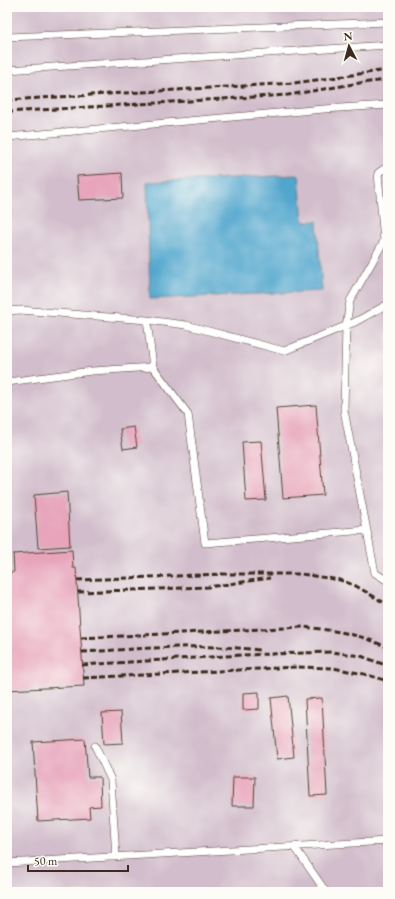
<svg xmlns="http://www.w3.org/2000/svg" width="395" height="899" font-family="'EB Garamond',serif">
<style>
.industrial{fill:#d1bdcb}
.water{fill:#51a6cd;stroke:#466876}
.building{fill:#e7a4bb}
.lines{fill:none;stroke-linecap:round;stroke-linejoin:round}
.lane-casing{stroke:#564537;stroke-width:8}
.lane{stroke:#fff;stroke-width:7}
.rail{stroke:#3b2a1e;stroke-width:3;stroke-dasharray:6 3;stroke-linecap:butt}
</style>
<rect width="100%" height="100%" fill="#fdfcf7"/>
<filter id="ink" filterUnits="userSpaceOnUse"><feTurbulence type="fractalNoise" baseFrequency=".025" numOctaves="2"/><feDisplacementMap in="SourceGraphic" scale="8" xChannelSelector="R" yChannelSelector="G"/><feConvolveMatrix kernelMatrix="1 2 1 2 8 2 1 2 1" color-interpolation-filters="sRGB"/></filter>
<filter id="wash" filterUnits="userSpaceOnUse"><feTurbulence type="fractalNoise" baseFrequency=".012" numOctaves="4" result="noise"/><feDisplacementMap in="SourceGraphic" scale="16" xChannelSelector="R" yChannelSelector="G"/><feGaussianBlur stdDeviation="0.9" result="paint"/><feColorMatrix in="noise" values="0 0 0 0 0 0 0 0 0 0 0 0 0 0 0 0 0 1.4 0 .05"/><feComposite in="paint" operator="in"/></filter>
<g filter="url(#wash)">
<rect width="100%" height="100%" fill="#f2e0c2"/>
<path class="industrial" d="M 7,7 L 388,7 L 388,892 L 7,892 Z"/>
<path class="water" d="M 299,175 L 303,222 L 317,221 L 322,291 L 150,299 L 147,182 Z"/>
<g id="blocks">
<path class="building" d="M 122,173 L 123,198 L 79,200 L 77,176 Z
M 316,405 L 323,495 L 283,498 L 276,408 Z
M 134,427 L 137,447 L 123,449 L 120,429 Z
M 261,441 L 266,500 L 246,501 L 242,442 Z
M 67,492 L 70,546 L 38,548 L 34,495 Z
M 72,550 L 73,568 L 76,568 L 84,686 L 7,690 L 7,573 L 14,572 L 13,554 Z
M 259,692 L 259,709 L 243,710 L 243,693 Z
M 288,696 L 294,757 L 277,759 L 271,698 Z
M 322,698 L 327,795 L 310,796 L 305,699 Z
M 121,712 L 123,743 L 104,744 L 102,713 Z
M 85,739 L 88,777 L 100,777 L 101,806 L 89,807 L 90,818 L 38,821 L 33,742 Z
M 233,777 L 255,777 L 254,806 L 232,806 Z"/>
</g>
</g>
<g filter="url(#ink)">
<use href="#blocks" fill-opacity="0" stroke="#564537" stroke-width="1"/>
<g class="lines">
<defs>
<path id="lane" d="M 7,37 L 388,22
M 7,70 L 388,45
M 7,137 L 324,109 L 388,105
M 388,166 L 378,173 L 384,241 L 350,301 L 346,326 L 344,410 L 375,573 L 388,581
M 7,311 L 20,310 L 147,320 L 186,325 L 284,351 L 355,322 L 388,304
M 147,320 L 153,367 L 188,414 L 205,543 L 367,530
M 7,382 L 92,371 L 153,367
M 95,746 L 111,780 L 116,857
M 294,846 L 326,892
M 7,863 L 388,841"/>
</defs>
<use href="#lane" class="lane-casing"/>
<use href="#lane" class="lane"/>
<path class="rail" d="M 7,100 L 294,83 L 388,70
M 7,112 L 288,95 L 360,83 L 388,80
M 77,580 L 222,574 L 301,574 L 340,580 L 356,586 L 388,605
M 78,592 L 208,587 L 270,578
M 81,638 L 303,627 C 332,630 362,634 388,648
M 82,652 C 140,649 201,643 259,650
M 82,665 L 242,655 L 332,652 L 361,656 L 388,666
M 83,678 L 297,667 L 333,668 L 364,674 L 388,681"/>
</g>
</g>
<rect width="395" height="899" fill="none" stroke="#fdfcf7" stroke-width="24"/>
<g transform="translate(349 46) rotate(354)" stroke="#fdfcf7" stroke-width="3" paint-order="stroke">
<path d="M0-3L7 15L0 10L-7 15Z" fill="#3b2a1e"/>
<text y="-6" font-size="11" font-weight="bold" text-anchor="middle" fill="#3b2a1e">N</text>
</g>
<path d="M28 865v6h100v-6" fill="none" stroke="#3b2a1e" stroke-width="2"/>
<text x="34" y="865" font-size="12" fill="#3b2a1e" stroke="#fdfcf7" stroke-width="3" paint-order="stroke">50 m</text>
</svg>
